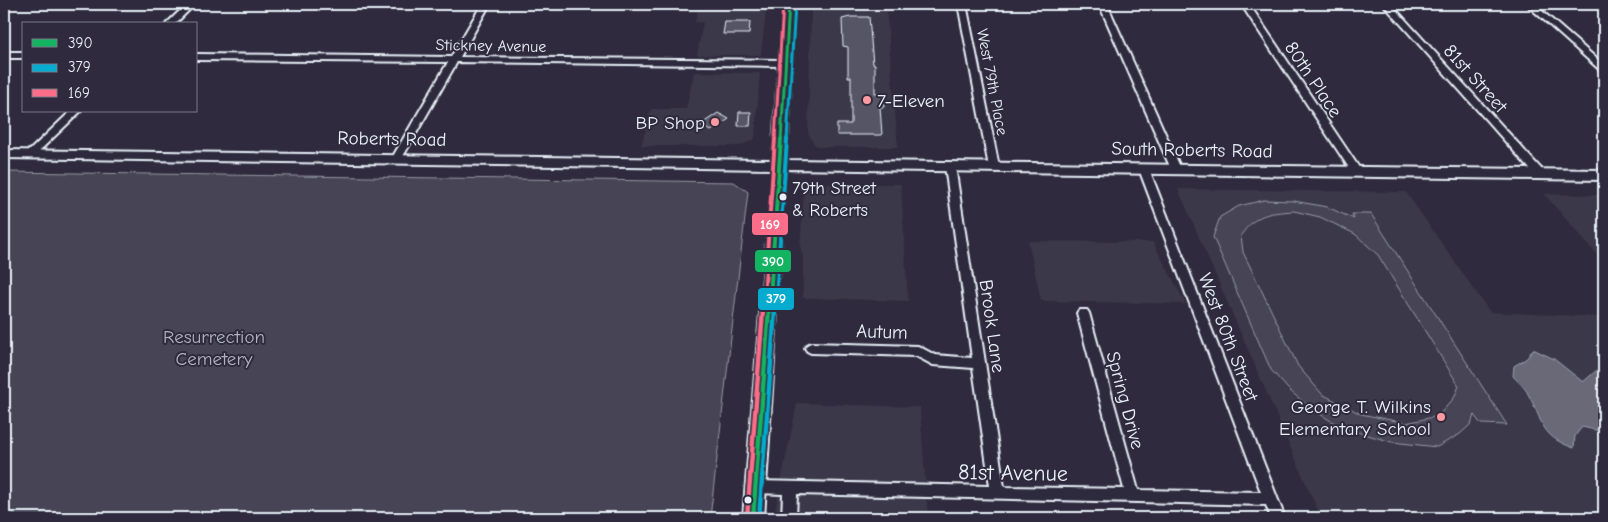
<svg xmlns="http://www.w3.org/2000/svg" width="1608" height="522" font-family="'Comic Neue',sans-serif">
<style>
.built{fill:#3b3749}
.green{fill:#464455;stroke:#979aa6;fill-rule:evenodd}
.water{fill:#696978;stroke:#9c9fab}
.building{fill:#575565;stroke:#e8f1f8}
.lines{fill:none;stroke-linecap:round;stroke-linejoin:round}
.street-casing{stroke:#e8f1f8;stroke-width:4}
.secondary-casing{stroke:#e8f1f8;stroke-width:4}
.street{fill:#2f2a3d;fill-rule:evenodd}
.secondary{fill:#2f2a3d;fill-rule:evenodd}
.bus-1-far2-casing{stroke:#2f2a3d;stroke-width:6}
.bus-1-far1-casing{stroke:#2f2a3d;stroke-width:8}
.bus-1-casing{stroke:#2f2a3d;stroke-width:8}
.bus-2-far2-casing{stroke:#2f2a3d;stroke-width:6}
.bus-2-far1-casing{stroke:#2f2a3d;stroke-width:8}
.bus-2-casing{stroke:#2f2a3d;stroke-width:8}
.bus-3-far2-casing{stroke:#2f2a3d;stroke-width:6}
.bus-3-far1-casing{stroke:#2f2a3d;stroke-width:8}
.bus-3-casing{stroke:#2f2a3d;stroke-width:8}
.bus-1-far2{stroke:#13b361;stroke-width:3}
.bus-1-far1{stroke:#13b361;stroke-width:4}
.bus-1{stroke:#13b361;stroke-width:4.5}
.bus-2-far2{stroke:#06acd0;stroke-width:3}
.bus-2-far1{stroke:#06acd0;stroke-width:4}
.bus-2{stroke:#06acd0;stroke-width:4.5}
.bus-3-far2{stroke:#fb6d88;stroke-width:3}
.bus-3-far1{stroke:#fb6d88;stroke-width:4}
.bus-3{stroke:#fb6d88;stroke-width:4.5}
.poi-dot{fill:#ff9aa2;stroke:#2f2a3d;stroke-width:2}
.bus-dot{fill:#e8f1f8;stroke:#2f2a3d;stroke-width:2}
.labels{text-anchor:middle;stroke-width:4;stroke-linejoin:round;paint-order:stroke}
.far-street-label{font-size:16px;fill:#e8f1f8;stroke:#2f2a3d}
.bus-label{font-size:18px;fill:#e8f1f8;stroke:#2f2a3d;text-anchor:start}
.street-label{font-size:19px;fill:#e8f1f8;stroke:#2f2a3d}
.poi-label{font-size:19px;fill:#e8f1f8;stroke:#2f2a3d;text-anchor:end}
.park-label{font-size:19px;fill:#afb4bf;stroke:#2f2a3d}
.near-street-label{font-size:22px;fill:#e8f1f8;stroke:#2f2a3d}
.line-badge{stroke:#2f2a3d;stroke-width:2}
.badge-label{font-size:14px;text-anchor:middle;font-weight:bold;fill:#fff}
</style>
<rect width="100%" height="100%" fill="#2f2a3d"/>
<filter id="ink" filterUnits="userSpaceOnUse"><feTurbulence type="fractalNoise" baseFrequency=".02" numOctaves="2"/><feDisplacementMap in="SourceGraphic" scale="10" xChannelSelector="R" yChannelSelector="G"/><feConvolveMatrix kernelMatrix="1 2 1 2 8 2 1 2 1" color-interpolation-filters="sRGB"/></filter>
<g filter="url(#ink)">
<path class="built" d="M 699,4 L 767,4 L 761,55 L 697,55 L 703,22 L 695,22 Z
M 811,4 L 886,4 L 898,147 L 819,147 L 814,144 L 808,133 Z
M 694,72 L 760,73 L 755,139 L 740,146 L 641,146 L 651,109 L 686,109 Z
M 815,184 L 901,184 L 908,301 L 803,298 L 803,258 L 800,246 L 804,189 Z
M 1178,189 L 1406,192 L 1490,312 L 1604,317 L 1604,518 L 1321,518 Z
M 1544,194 L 1604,195 L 1604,263 Z
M 1028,241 L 1153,242 L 1186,304 L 1041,301 Z
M 797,403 L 920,407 L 928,517 L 774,515 Z"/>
<path class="green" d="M 4,172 L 734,182 L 748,192 L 710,518 L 4,518 Z
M 1264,200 L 1294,201 L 1327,207 L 1354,219 L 1352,214 L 1371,214 L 1507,425 L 1481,424 L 1474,415 L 1471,424 L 1460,434 L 1437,447 L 1392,442 L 1343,428 L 1313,410 L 1289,390 L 1271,370 L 1213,237 L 1220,217 L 1239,206 ZM 1294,211 L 1320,217 L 1355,234 L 1378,255 L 1459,386 L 1454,398 L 1438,416 L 1406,423 L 1361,414 L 1322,394 L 1298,366 L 1243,252 L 1241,235 C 1257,213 1268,213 1294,211 Z"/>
<path class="water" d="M 1533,349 L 1554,359 L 1583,382 L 1604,364 L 1604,432 L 1582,427 L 1575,436 L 1574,448 C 1539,436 1544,422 1528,394 C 1525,387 1518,382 1513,376 L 1514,366 L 1527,358 Z"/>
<path class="building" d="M 850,17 L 869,17 L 873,64 L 875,64 L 875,93 L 883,93 L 884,107 L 880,107 L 882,135 L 837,135 L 837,124 L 851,124 L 851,77 L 848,77 L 848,47 L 843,46 L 842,19 Z
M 725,22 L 750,22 L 749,34 L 723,34 Z
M 739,112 L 751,112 L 750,126 L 738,126 Z
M 718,113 L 729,119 L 711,131 L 700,125 Z"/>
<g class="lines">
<defs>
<path id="street" d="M 187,4 L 195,4 L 175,24 L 166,24 Z
M 482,4 L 490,4 L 460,57 L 786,60 L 790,63 L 786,66 L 457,62 L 402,158 L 397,161 L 392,158 L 448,62 L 196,60 L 196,54 L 451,57 Z
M 958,4 L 966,4 L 999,167 L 994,170 L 989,167 Z
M 1099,4 L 1107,4 L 1181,169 L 1180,171 L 1172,171 L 1171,169 Z
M 1241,4 L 1249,4 L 1362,172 L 1361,174 L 1353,174 Z
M 1383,4 L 1391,4 L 1544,172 L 1545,174 L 1544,176 L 1536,176 Z
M 1526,4 L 1534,4 L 1604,65 L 1604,72 L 1601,71 Z
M 4,52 L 24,52 L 24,58 L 4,58 Z
M 71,111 L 81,111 L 34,156 L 28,156 L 26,154 L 28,152 Z
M 950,163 L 955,166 L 1004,487 L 1124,489 L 1077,313 L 1079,310 L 1087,310 L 1089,313 L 1138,490 L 1261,492 L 1139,169 L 1144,166 L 1149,169 L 1285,518 L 1271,518 L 1266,505 L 797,494 L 796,518 L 782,518 L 783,494 L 755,493 L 750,491 L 748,487 L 750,483 L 755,481 L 990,486 L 973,368 L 933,365 L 916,356 L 811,353 L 807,351 L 805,348 L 807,345 L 811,343 L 918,346 L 935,355 L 972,358 L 945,166 Z"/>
<path id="secondary" d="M 783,4 L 795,4 L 787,160 L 1604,170 L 1604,180 L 786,169 L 764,518 L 743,518 L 772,169 L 4,158 L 4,150 L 772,160 Z"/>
</defs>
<use href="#street" class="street-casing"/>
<use href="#secondary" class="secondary-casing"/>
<use href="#street" class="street"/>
<use href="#secondary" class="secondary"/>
<defs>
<path id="bus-1-far2" d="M 781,140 L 789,4"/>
<path id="bus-1-far1" d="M 769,312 L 781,139"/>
<path id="bus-1" d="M 753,518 L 769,310"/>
<path id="bus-2-far2" d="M 787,140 L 795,4"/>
<path id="bus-2-far1" d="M 775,312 L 787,139"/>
<path id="bus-2" d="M 759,518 L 775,310"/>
<path id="bus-3-far2" d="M 775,140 L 783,4"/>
<path id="bus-3-far1" d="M 763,312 L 775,139"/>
<path id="bus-3" d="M 747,518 L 763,310"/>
</defs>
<use href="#bus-1-far2" class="bus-1-far2-casing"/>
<use href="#bus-1-far1" class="bus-1-far1-casing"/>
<use href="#bus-1" class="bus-1-casing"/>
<use href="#bus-2-far2" class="bus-2-far2-casing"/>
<use href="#bus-2-far1" class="bus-2-far1-casing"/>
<use href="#bus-2" class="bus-2-casing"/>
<use href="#bus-3-far2" class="bus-3-far2-casing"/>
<use href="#bus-3-far1" class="bus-3-far1-casing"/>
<use href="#bus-3" class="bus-3-casing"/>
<use href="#bus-1-far2" class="bus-1-far2"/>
<use href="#bus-1-far1" class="bus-1-far1"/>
<use href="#bus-1" class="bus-1"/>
<use href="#bus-2-far2" class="bus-2-far2"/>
<use href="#bus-2-far1" class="bus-2-far1"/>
<use href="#bus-2" class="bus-2"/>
<use href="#bus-3-far2" class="bus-3-far2"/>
<use href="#bus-3-far1" class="bus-3-far1"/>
<use href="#bus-3" class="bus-3"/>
</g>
</g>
<g class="poi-dot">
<circle cx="867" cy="100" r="5"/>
<circle cx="715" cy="122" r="5"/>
<circle cx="1441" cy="417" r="5"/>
</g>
<g class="bus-dot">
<circle cx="783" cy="197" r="4.5"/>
<circle cx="748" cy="500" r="4.5"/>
</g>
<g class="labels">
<g class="far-street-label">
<text transform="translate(491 45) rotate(1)" y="6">Stickney Avenue</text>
<text transform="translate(993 82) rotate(79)" y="6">West 79th Place</text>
</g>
<g class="bus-label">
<text x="792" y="194">79th Street<tspan x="792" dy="22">&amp; Roberts</tspan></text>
</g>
<g class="street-label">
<text transform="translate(1476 78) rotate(48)" y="7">81st Street</text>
<text transform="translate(1314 79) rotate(56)" y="7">80th Place</text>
<text transform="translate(392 138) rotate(1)" y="7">Roberts Road</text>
<text transform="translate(1192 149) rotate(1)" y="7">South Roberts Road</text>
<text transform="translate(993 326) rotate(82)" y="7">Brook Lane</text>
<text transform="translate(882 331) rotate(2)" y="7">Autum</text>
<text transform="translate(1229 337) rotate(69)" y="7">West 80th Street</text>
<text transform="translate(1126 400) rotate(75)" y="7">Spring Drive</text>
</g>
<g class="poi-label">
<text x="877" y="107" text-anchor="start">7-Eleven</text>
<text x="705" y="129">BP Shop</text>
<text x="1431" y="413">George T. Wilkins<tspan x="1431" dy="22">Elementary School</tspan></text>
</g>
<g class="park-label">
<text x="214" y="343">Resurrection<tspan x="214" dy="22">Cemetery</tspan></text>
</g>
<g class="near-street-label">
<text transform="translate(1013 472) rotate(1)" y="8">81st Avenue</text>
</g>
</g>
<g class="line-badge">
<rect x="751" y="212" width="38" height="24" rx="5" fill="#fb6d88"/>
<rect x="754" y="249" width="38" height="24" rx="5" fill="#13b361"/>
<rect x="757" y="287" width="38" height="24" rx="5" fill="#06acd0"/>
</g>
<g class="badge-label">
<text x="770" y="229">169</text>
<text x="773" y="266">390</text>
<text x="776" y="303">379</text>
</g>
<rect width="1608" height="522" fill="none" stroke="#2f2a3d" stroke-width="20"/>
<rect x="10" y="10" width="1588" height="502" fill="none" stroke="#e8f1f8" stroke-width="2" filter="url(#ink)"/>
<rect x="22" y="22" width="175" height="90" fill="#2f2a3d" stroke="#797a88"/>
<rect x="32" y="39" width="25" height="8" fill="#13b361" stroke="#797a88"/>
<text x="68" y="48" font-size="15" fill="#e8f1f8">390</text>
<rect x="32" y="64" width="25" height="8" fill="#06acd0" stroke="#797a88"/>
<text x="68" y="72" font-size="15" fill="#e8f1f8">379</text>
<rect x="32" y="89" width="25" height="8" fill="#fb6d88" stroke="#797a88"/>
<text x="68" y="98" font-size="15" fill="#e8f1f8">169</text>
</svg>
